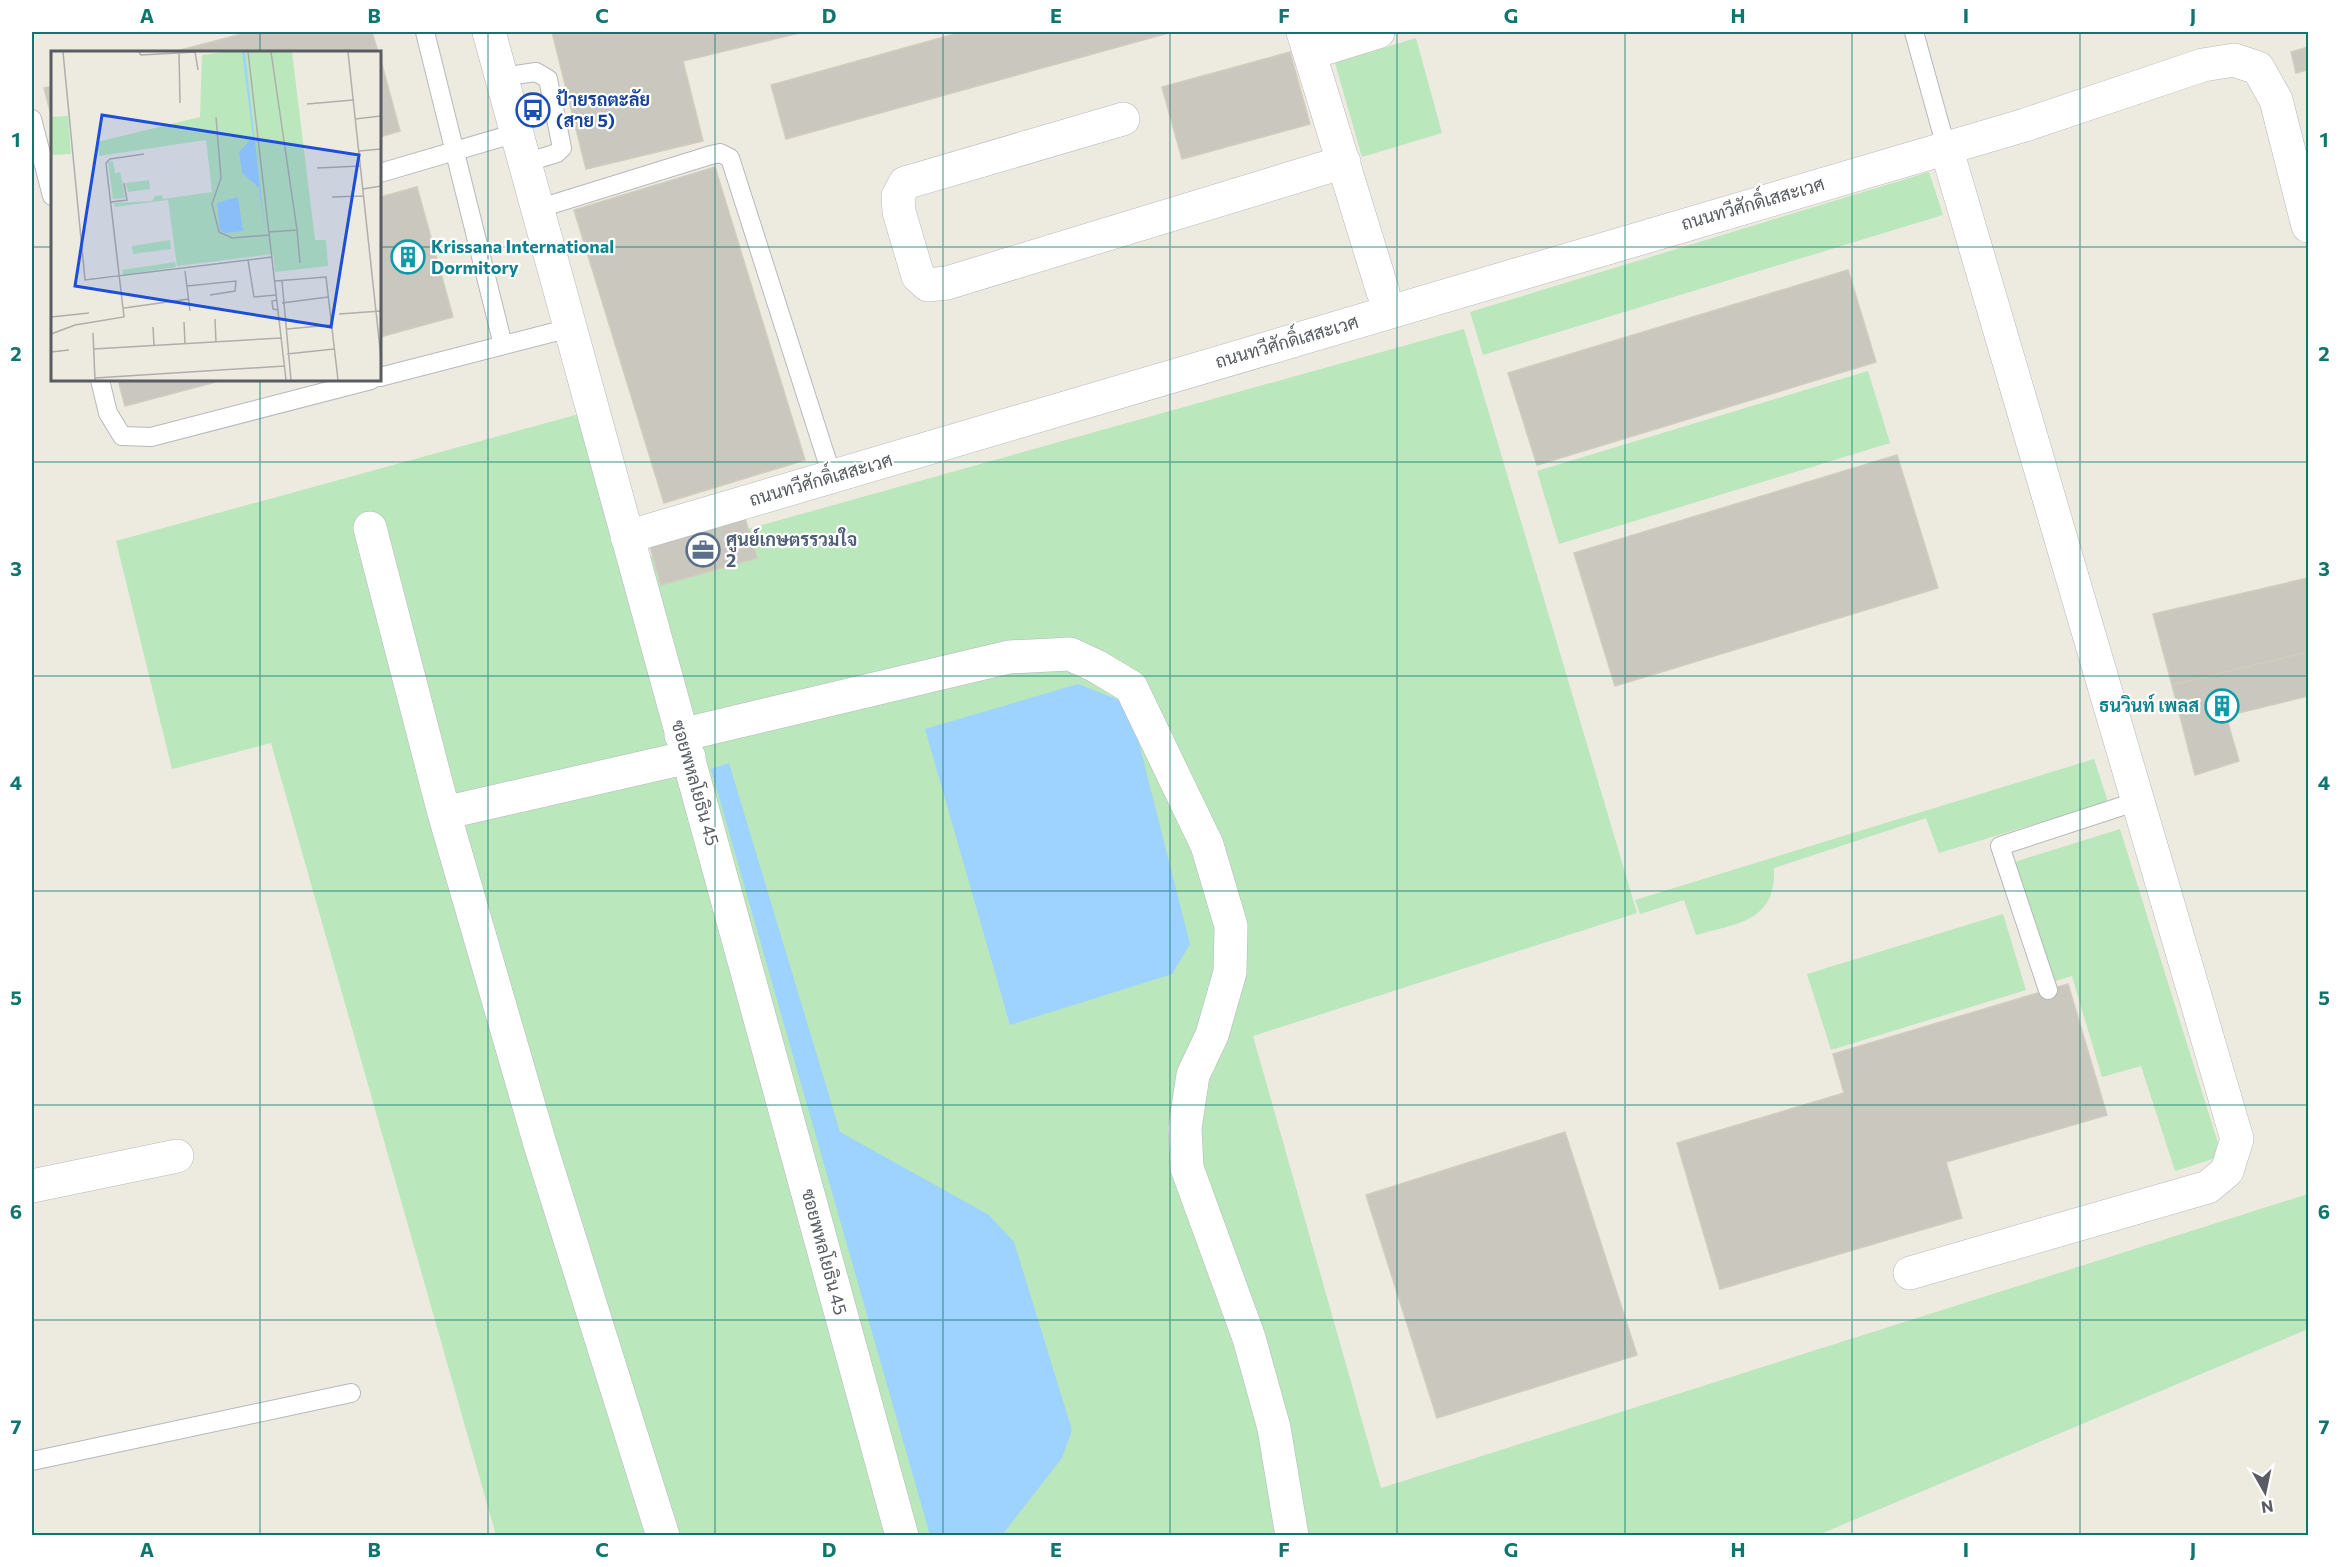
<svg xmlns="http://www.w3.org/2000/svg" width="2340" height="1567" font-family="Commissioner,Sarabun,sans-serif">
<style>
.green{fill:#bae7bb}
.water{fill:#9ed2ff}
.building{fill:#cac7bf;stroke:#d2ccbe;stroke-width:1.5}
.lines{fill:none;stroke-linecap:round;stroke-linejoin:round}
.lane-casing{stroke:#b6b8be;stroke-width:20}
.street-casing{stroke:#b6b8be;stroke-width:34}
.lane{stroke:#fff;stroke-width:18}
.street{stroke:#fff;stroke-width:33}
.grid{fill:none;stroke:#0f766e;stroke-width:1.5;stroke-opacity:0.55}
.labels{text-anchor:middle;stroke-width:4.5;stroke-linejoin:round;paint-order:stroke}
.transit-label{font-size:18px;font-weight:bold;fill:#164399;stroke:#fff;text-anchor:start}
.street-label{font-size:18px;fill:#595d62;stroke:#fff}
.culture-label{font-size:18px;font-weight:bold;fill:#0d838f;stroke:#fff;text-anchor:start}
.service-label{font-size:18px;font-weight:bold;fill:#4e5e75;stroke:#fff;text-anchor:start}
.inset-road{fill:none;stroke:#aeaeaa;stroke-width:1.5}
.view{fill:#1d4ed8;fill-opacity:0.15;stroke:#1d4ed8;stroke-width:3}
.inset-edge{fill:none;stroke:#595d62;stroke-width:3}
.neatline{fill:none;stroke:#0f766e;stroke-width:2}
.grid-label{font-size:20px;text-anchor:middle;font-weight:bold;fill:#0f766e}
</style>
<rect width="100%" height="100%" fill="#edeae0"/>
<path class="green" d="M 1416,38 L 1442,133 L 1362,157 L 1335,63 Z
M 1929,172 L 1943,215 L 1483,355 L 1470,312 Z
M 1464,329 L 1637,913 L 1253,1036 L 1381,1488 L 2308,1194 L 2308,1329 L 1818,1535 L 496,1535 L 271,743 L 172,769 L 116,541 L 579,414 L 619,565 Z
M 1868,371 L 1890,443 L 1559,544 L 1537,471 Z
M 2094,759 L 2108,802 L 1939,853 L 1926,818 L 1774,868 C 1776,922 1738,923 1696,935 L 1684,900 L 1640,914 L 1635,900 Z
M 2120,829 L 2222,1156 L 2175,1171 L 2141,1066 L 2102,1077 L 2072,976 L 2052,982 L 2014,862 Z
M 2003,914 L 2026,990 L 1831,1050 L 1807,974 Z"/>
<path class="water" d="M 1078,684 L 1129,704 L 1190,944 L 1172,974 L 1010,1025 L 925,729 Z
M 729,763 L 840,1132 L 989,1215 L 1014,1242 L 1072,1430 L 1062,1458 L 1002,1535 L 930,1535 L 711,769 Z"/>
<path class="building" d="M 249,32 L 372,32 L 378,52 L 173,52 Z
M 552,32 L 804,32 L 683,61 L 703,141 L 586,169 Z
M 962,32 L 1172,32 L 786,139 L 771,85 Z
M 2308,47 L 2307,70 L 2296,73 L 2291,52 Z
M 1290,52 L 1310,124 L 1182,159 L 1162,87 Z
M 380,57 L 400,131 L 380,137 Z
M 52,86 L 52,119 L 44,88 Z
M 715,167 L 805,460 L 664,503 L 574,210 Z
M 417,187 L 453,317 L 380,337 L 380,197 Z
M 1848,270 L 1876,362 L 1537,465 L 1508,373 Z
M 118,380 L 223,380 L 125,406 Z
M 1897,455 L 1938,588 L 1615,686 L 1574,553 Z
M 744,515 L 757,558 L 661,585 L 649,543 Z
M 2308,578 L 2308,652 L 2172,685 L 2153,614 Z
M 2308,652 L 2308,696 L 2226,716 L 2239,761 L 2195,775 L 2172,685 Z
M 2068,984 L 2107,1115 L 1946,1162 L 1962,1218 L 1720,1289 L 1677,1143 L 1844,1093 L 1833,1054 Z
M 1565,1132 L 1637,1355 L 1437,1418 L 1366,1195 Z"/>
<g class="lines">
<defs>
<path id="lane" d="M 425,32 L 503,345
M 1914,32 L 1946,147
M 501,77 L 536,72 L 548,79 L 562,148 L 557,153 L 525,163
M 32,119 L 52,196
M 380,173 L 516,133
M 537,209 L 711,155 L 720,153 L 730,158 L 832,476
M 380,377 L 570,328
M 100,380 L 108,413 L 122,436 L 151,437 L 371,380
M 2048,990 L 2000,846 L 2138,801
M 32,1461 L 351,1393"/>
<path id="street" d="M 489,32 L 902,1536
M 1303,32 L 1383,292
M 1310,53 L 1378,32
M 1123,119 L 905,183 L 898,196 L 899,212 L 918,276 L 928,285 L 947,283 L 1344,162
M 370,528 L 444,813
M 627,537 L 2025,125 L 2203,65 L 2234,60 L 2258,68 L 2276,100 L 2308,226
M 681,735 L 1009,657 L 1070,654 L 1096,666 L 1131,687 L 1207,845 L 1231,926 L 1230,972 L 1212,1035 L 1193,1075 L 1185,1128 L 1187,1168 L 1249,1338 L 1274,1428 L 1292,1536
M 32,1186 L 177,1156
M 1910,1273 L 2208,1187 L 2227,1171 L 2237,1139 L 1946,147
M 663,1536 L 540,1144 L 444,813 L 689,757"/>
</defs>
<use href="#lane" class="lane-casing"/>
<use href="#street" class="street-casing"/>
<use href="#lane" class="lane"/>
<use href="#street" class="street"/>
</g>
<path class="grid" d="M 260,32 L 260,52M 488,32 L 488,1536M 715,32 L 715,1536M 943,32 L 943,1536M 1170,32 L 1170,1536M 1397,32 L 1397,1536M 1625,32 L 1625,1536M 1852,32 L 1852,1536M 2080,32 L 2080,1536M 32,247 L 52,247M 380,247 L 2308,247M 260,380 L 260,1536M 32,462 L 2308,462M 32,676 L 2308,676M 32,891 L 2308,891M 32,1105 L 2308,1105M 32,1320 L 2308,1320"/>
<defs>
<symbol id="bus-ring" viewBox="-11 -11 22 22"><circle r="9.5" fill="#fff" stroke="#1a4fb4" stroke-width="1.5"/><path d="M-5-6H5V4H4V6H2V4H-2V6H-4V4H-5ZM-3.5-4V0h7V-4ZM-3.5 1.2v1.5H-2V1.2ZM2 1.2v1.5H3.5V1.2Z" fill="#1a4fb4"/></symbol>
<symbol id="building-ring" viewBox="-11 -11 22 22"><circle r="9.5" fill="#fff" stroke="#0f9aa8" stroke-width="1.5"/><path d="M-4-6H4V6H1V3H-1V6H-4ZM-2.5-4.3h1.7v1.8h-1.7ZM.8-4.3h1.7v1.8H.8ZM-2.5-1h1.7V.8h-1.7ZM.8-1h1.7V.8H.8Z" fill="#0f9aa8"/></symbol>
<symbol id="office-ring" viewBox="-11 -11 22 22"><circle r="9.5" fill="#fff" stroke="#5c6f8a" stroke-width="1.5"/><path d="M-6-3h4V-5.5h4V-3h4V5H-6ZM-1-4.5V-3h2v-1.5ZM-6 0V1H6V0Z" fill="#5c6f8a"/></symbol>
</defs>
<g fill-rule="evenodd">
<use href="#bus-ring" x="514" y="91" width="38" height="38"/>
<use href="#building-ring" x="389" y="238" width="38" height="38"/>
<use href="#office-ring" x="684" y="531" width="38" height="38"/>
<use href="#building-ring" x="2203" y="687" width="38" height="38"/>
</g>
<g class="labels">
<g class="transit-label">
<text x="556" y="106">ป้ายรถตะลัย<tspan x="556" dy="21">(สาย 5)</tspan></text>
</g>
<g class="street-label">
<text transform="translate(1753 204) rotate(-16)" y="6">ถนนทวีศักดิ์เสสะเวศ</text>
<text transform="translate(1287 342) rotate(-16)" y="6">ถนนทวีศักดิ์เสสะเวศ</text>
<text transform="translate(821 480) rotate(-16)" y="6">ถนนทวีศักดิ์เสสะเวศ</text>
<text transform="translate(695 783) rotate(74)" y="6">ซอยพหลโยธิน 45</text>
<text transform="translate(824 1252) rotate(75)" y="6">ซอยพหลโยธิน 45</text>
</g>
<g class="culture-label">
<text x="431" y="253">Krissana International<tspan x="431" dy="21">Dormitory</tspan></text>
<text x="2199" y="712" text-anchor="end">ธนวินท์ เพลส</text>
</g>
<g class="service-label">
<text x="726" y="546">ศูนย์เกษตรรวมใจ<tspan x="726" dy="21">2</tspan></text>
</g>
</g>
<g transform="translate(51 51)">
<rect width="330" height="330" fill="#edeae0"/>
<path d="M 175,1 L 241,1 L 264,189 L 275,189 L 277,215 L 224,221 L 222,203 L 126,215 L 117,149 L 64,156 L 63,152 L 101,150 L 104,145 L 111,144 L 112,148 L 161,141 L 155,89 L 48,105 L 46,91 L 149,66 L 151,4 ZM 17,65 L 20,103 L 0,104 L 0,66 ZM 62,110 L 64,122 L 69,121 L 72,133 L 74,147 L 62,148 L 57,111 ZM 98,129 L 99,138 L 77,141 L 75,132 ZM 119,189 L 120,198 L 82,203 L 81,195 ZM 124,211 L 125,216 L 72,224 L 71,219 Z" fill="#bae7bb"/>
<path d="M 191,1 L 194,1 L 214,180 L 208,137 L 191,122 L 188,101 L 202,86 ZM 187,146 L 192,180 L 174,182 L 169,179 L 166,152 Z" fill="#9ed2ff"/>
<path class="inset-road" d="M 12,1 L 34,229 L 221,206M 88,1 L 90,4 L 145,1M 144,1 L 147,19M 197,1 L 235,329M 297,1 L 330,307M 128,2 L 129,52M 256,53 L 302,49M 165,66 L 170,127 L 161,153 L 168,181 L 181,187 L 218,184M 304,68 L 330,65M 308,100 L 330,98M 266,117 L 310,115M 312,138 L 330,135M 281,146 L 313,145M 60,151 L 76,149 L 73,132M 246,179 L 249,212M 218,181 L 246,179 L 220,1M 197,209 L 203,246 L 225,244M 134,220 L 139,260M 224,230 L 275,226 L 287,329M 231,230 L 240,329M 136,235 L 185,230 L 184,240 L 159,244M 226,249 L 221,250 L 222,258 L 227,259M 231,252 L 277,246M 73,257 L 138,248M 288,263 L 330,260M 0,266 L 38,262M 164,268 L 165,291M 133,271 L 134,293M 102,276 L 103,294M 236,278 L 280,274M 42,282 L 44,329M 0,283 L 24,274 L 73,266 L 55,112 L 59,108 L 93,103M 42,298 L 230,287M 0,301 L 18,299M 236,303 L 283,298M 44,327 L 233,315"/>
<path class="view" d="M 51,64 L 308,104 L 280,276 L 24,235 Z"/>
<rect width="330" height="330" class="inset-edge"/>
</g>
<rect width="2340" height="1567" fill="none" stroke="#ffffff" stroke-width="66"/>
<g transform="translate(2265 1492) rotate(171)" stroke="#ffffff" stroke-width="4.5" paint-order="stroke">
<path d="M0-4.5L10 22L0 15L-10 22Z" fill="#595d62"/>
<text y="-9" font-size="16" font-weight="bold" text-anchor="middle" fill="#595d62">N</text>
</g>
<rect x="33" y="33" width="2274" height="1501" class="neatline"/>
<g class="grid-label">
<text x="147" y="23">A</text>
<text x="374" y="23">B</text>
<text x="602" y="23">C</text>
<text x="829" y="23">D</text>
<text x="1056" y="23">E</text>
<text x="1284" y="23">F</text>
<text x="1511" y="23">G</text>
<text x="1738" y="23">H</text>
<text x="1966" y="23">I</text>
<text x="2193" y="23">J</text>
<text x="16" y="147">1</text>
<text x="2324" y="147">1</text>
<text x="16" y="361">2</text>
<text x="2324" y="361">2</text>
<text x="16" y="576">3</text>
<text x="2324" y="576">3</text>
<text x="16" y="790">4</text>
<text x="2324" y="790">4</text>
<text x="16" y="1005">5</text>
<text x="2324" y="1005">5</text>
<text x="16" y="1219">6</text>
<text x="2324" y="1219">6</text>
<text x="16" y="1434">7</text>
<text x="2324" y="1434">7</text>
<text x="147" y="1557">A</text>
<text x="374" y="1557">B</text>
<text x="602" y="1557">C</text>
<text x="829" y="1557">D</text>
<text x="1056" y="1557">E</text>
<text x="1284" y="1557">F</text>
<text x="1511" y="1557">G</text>
<text x="1738" y="1557">H</text>
<text x="1966" y="1557">I</text>
<text x="2193" y="1557">J</text>
</g>
</svg>
